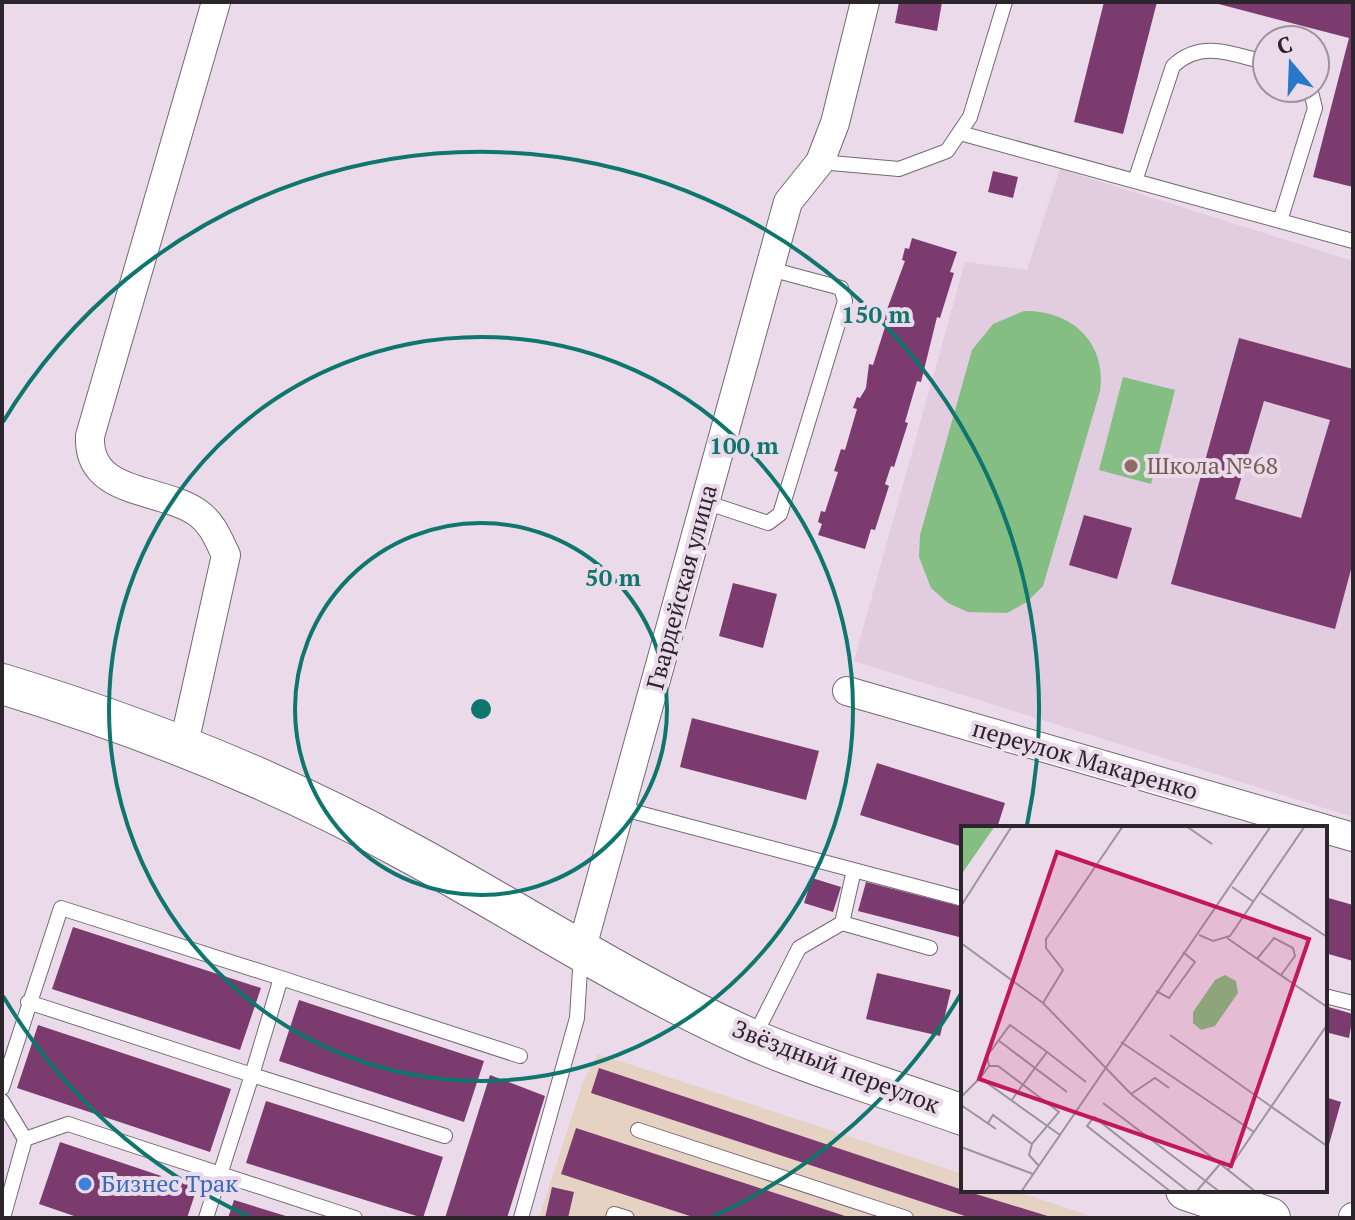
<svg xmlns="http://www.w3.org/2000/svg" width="1355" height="1220" font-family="'PT Serif',serif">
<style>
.built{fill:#e1cce0}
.industrial{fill:#e6d2c3}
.green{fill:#85be82}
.building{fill:#7c3b6e;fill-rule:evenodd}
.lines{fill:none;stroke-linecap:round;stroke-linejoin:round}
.lane-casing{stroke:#756875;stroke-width:16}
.street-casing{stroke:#756875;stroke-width:30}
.secondary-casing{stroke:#756875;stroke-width:42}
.lane{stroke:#fff;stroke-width:14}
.street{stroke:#fff;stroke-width:28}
.secondary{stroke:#fff;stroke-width:40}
.ring{fill:none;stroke:#0f766e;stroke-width:4}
.education-dot{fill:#8d6e63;stroke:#eadaea;stroke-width:3}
.shop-dot{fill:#3f7fe0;stroke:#eadaea;stroke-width:3}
.labels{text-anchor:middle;stroke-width:8;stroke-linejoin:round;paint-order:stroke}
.education-label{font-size:24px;fill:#785e54;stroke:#eadaea;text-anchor:start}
.street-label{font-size:24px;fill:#2c262c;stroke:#eadaea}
.shop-label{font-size:24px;fill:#366cbe;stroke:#eadaea;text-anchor:start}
.inset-road{fill:none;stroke:#9e929e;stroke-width:2}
.view{fill:#c2185b;fill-opacity:0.15;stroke:#c2185b;stroke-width:4}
.inset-edge{fill:none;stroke:#2c262c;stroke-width:4}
.centre{fill:#0f766e;stroke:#eadaea;stroke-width:4}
.ring-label{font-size:24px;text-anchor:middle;font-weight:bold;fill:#0f766e;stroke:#eadaea;stroke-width:8;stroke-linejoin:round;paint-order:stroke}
</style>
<rect width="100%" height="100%" fill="#eadaea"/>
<path class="built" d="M 1060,169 L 1353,261 L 1353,817 L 854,661 L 965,262 L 1027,270 Z"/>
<path class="industrial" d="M 598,1054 L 963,1174 L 963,1190 L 1012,1190 L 1097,1218 L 539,1218 L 583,1082 Z"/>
<path class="green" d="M 1024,311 C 1072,310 1107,343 1100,391 L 1043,586 L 1027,602 L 1007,613 L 968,612 L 948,603 L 931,588 L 919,557 L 920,535 L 972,350 L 993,324 Z
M 1123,377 L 1175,390 L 1151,484 L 1099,470 Z"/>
<path class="building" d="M 899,2 L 942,2 L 937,31 L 895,23 Z
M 1104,2 L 1157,2 L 1123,134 L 1074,122 Z
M 1211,2 L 1353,2 L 1353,187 L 1313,177 L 1349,38 Z
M 993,171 L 1018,177 L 1013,198 L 988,192 Z
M 912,238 L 957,252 L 950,272 L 954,273 L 940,318 L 937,317 L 921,382 L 917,381 L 905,422 L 908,423 L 894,467 L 891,466 L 885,484 L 889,486 L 875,530 L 871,529 L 865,549 L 818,535 L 822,524 L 818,522 L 821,511 L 825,512 L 838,472 L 834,471 L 841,449 L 845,450 L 857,409 L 853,408 L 857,397 L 860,398 L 866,388 L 869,364 L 873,365 L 886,324 L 882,323 L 905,261 L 902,260 L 905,248 L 909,249 Z
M 1239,338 L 1353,369 L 1353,562 L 1335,629 L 1171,584 ZM 1264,401 L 1330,420 L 1301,518 L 1235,499 Z
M 1084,515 L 1132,528 L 1117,579 L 1069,565 Z
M 733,583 L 777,594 L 763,648 L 719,636 Z
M 692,718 L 819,751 L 806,800 L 680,767 Z
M 877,763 L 1005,803 L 997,828 L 963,828 L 963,847 L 860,815 Z
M 812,878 L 841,887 L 833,912 L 804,903 Z
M 866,882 L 963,907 L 963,938 L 858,911 Z
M 1325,897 L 1353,905 L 1353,961 L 1325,953 Z
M 73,927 L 261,988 L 240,1050 L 52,989 Z
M 877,973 L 951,990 L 940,1036 L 866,1019 Z
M 299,1000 L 484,1061 L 464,1122 L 279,1061 Z
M 1325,1006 L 1353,1014 L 1349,1038 L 1325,1032 Z
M 38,1025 L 231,1089 L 210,1152 L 17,1088 Z
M 599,1068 L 963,1190 L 1054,1218 L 971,1218 L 591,1093 Z
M 490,1075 L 545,1096 L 507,1218 L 445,1218 Z
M 1325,1097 L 1341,1102 L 1326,1155 L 1325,1155 Z
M 266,1101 L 443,1157 L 423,1218 L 246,1163 Z
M 576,1128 L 848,1217 L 848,1218 L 696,1218 L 561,1174 Z
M 60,1142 L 197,1188 L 187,1218 L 80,1218 L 39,1204 Z
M 552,1187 L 574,1192 L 568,1218 L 545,1218 Z
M 234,1200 L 289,1217 L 289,1218 L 228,1218 Z"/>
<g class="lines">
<defs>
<path id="lane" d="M 960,133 L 1353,241
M 820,162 L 899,169 L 947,151 L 970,117 L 1005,2
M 1135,181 L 1173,66 C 1201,39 1233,54 1267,63
M 1280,221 L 1315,108 L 1310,88
M 705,502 L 768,523 L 780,514 L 845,301 L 841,288 L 770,269
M 620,808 L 963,899
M 842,923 L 854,870
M 281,978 L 520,1056
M 1325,996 L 1353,1003
M 28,1002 L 252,1075 L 206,1218
M 753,1039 L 799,948 L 842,923 L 930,948
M 2,1088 L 61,908 L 281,978 L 252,1075 L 445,1136
M 2,1101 L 25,1139 L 3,1218
M 638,1130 L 906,1218
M 25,1139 L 68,1124 L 355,1218
M 521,1218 L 577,1018 L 581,954
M 613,1218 L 614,1214 L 627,1218"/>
<path id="street" d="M 847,691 L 1322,828
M 183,748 L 226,555 C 218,539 213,524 198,513 C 161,487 87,496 90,436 L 216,2
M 1325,829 L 1353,837
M 581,951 L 788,202 L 820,162 L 835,123 L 865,2
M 1353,1218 L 1353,1217"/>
<path id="secondary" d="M 2,684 C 140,726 277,780 403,849 C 520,912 631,986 753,1040 C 820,1069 894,1090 963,1115
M 1186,1190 L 1270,1218"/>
</defs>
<use href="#lane" class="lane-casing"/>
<use href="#street" class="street-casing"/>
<use href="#secondary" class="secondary-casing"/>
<use href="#lane" class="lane"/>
<use href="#street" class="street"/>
<use href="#secondary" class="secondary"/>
</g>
<g class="ring">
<circle cx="481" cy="709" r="186"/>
<circle cx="481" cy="709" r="372"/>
<path d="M962 992A558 558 0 0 1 712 1217M250 1217A558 558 0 0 1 3 996M3 422A558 558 0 0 1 1027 825"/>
</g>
<circle class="education-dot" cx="1131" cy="466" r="8"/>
<circle class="shop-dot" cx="85" cy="1184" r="8"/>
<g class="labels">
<g class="education-label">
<text x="1147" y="474">Школа №68</text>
</g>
<g class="street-label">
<text transform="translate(682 587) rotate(-75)" y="8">Гвардейская улица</text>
<text transform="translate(1085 760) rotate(16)" y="8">переулок Макаренко</text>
<text transform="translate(836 1067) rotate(21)" y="8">Звёздный переулок</text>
</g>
<g class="shop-label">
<text x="101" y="1192">Бизнес Трак</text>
</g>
</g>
<g transform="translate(961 826)">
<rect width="366" height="366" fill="#eadaea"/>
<path d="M 0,0 L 34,0 L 0,49 ZM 264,149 L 275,155 L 277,167 L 254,200 L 240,204 L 232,197 L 232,186 L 254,154 Z" fill="#85be82"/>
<path class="inset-road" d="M 225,0 L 251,18M 271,61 L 293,76M 300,67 L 366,111M 0,80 L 51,0M 238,109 L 252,115 L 269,110 L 344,0M 266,112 L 366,181M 0,117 L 82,177 L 170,268 L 295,366M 296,133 L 313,112 L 332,122 L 334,130 L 320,149M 195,165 L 208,172 L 234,136 L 222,126M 82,177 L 102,144 L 85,122 L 85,113 L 162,0M 209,209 L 366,320M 37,214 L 74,242 L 50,275M 160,216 L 293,306M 86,226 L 125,256M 19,252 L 99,309M 170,268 L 194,252 L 208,262M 0,271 L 19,252 L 28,240 L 26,230 L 49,199 L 86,226 L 74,242 L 106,266M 142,277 L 259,366M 0,279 L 35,303M 27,297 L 32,289 L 71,318 L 98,286 L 37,240 L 28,240M 71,318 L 68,329 L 78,340M 0,321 L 72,348M 267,344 L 366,199M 60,366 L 310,0M 210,366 L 126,300 L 133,291 L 228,366M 235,366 L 259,338"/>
<path class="view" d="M 96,26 L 348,113 L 270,340 L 18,253 Z"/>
<rect width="366" height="366" class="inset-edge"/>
</g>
<circle cx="481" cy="709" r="12" class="centre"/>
<g class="ring-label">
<text x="876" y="323">150 m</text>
<text x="744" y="454">100 m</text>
<text x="613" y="586">50 m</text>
</g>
<rect width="1355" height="1220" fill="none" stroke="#2c262c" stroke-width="8"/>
<g transform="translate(1291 64) rotate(341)"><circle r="38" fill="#eadaea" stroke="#9e929e" stroke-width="2"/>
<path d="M0-6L14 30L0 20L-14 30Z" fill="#2878c8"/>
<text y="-12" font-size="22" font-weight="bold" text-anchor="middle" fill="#2c262c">С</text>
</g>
</svg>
